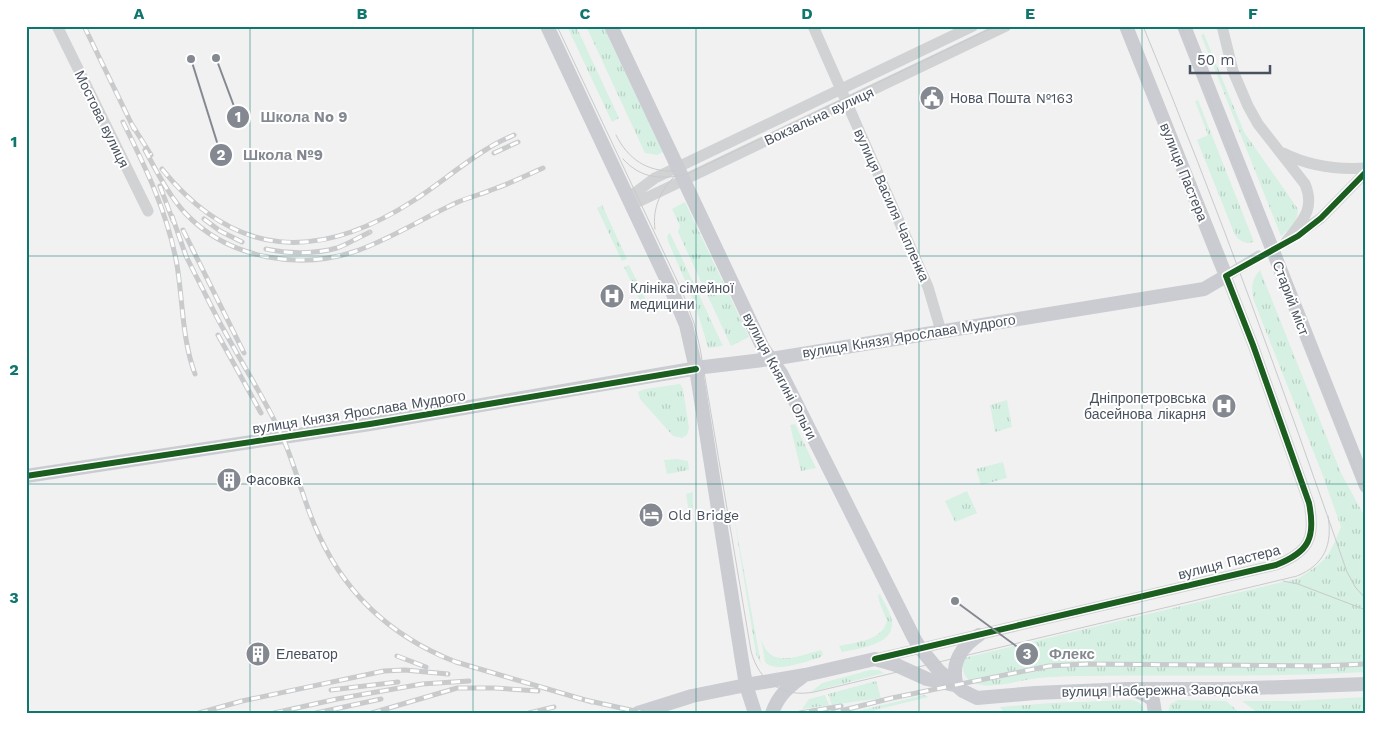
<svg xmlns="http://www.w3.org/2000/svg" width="1392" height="739" font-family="'Work Sans',sans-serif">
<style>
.grass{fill:url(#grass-tufts)}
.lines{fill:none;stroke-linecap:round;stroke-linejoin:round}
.minor{stroke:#d0d2d4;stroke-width:11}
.major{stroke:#caccd2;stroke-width:14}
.tram{stroke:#c8cacc;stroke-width:1}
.rail-casing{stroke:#c8cacc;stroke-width:5}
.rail{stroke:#fff;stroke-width:3;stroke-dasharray:9;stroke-linecap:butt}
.cycleway-casing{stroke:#fff;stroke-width:9}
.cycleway{stroke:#1b5e20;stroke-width:6}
.grid{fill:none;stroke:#0f766e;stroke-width:1;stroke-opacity:0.55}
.labels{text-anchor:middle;stroke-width:4;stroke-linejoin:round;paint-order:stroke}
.poi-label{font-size:14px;fill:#48515e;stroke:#fff;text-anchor:start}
.street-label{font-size:14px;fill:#48515e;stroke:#fff}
.leader{fill:none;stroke:#848991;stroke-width:2}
.callout-dot{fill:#848991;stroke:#fff;stroke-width:2}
.mark-label{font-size:15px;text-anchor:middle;font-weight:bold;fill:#fff}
.callout-label{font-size:15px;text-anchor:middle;font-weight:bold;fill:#848991;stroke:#fff;stroke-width:4;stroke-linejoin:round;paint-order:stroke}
.neatline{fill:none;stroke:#0f766e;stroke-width:2}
.grid-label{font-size:16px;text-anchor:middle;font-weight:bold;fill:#0f766e}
</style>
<defs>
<pattern id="grass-tufts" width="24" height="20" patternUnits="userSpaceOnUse" patternTransform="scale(1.25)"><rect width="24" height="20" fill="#d6f0e3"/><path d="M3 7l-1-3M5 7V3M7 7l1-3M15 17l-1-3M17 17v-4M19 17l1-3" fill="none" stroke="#b9d0c5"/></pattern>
</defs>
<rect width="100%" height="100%" fill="#f2f1f1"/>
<path class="grass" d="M 567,26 L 576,26 L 619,118 L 612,122 Z
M 586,26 L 603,26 L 663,152 L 657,155 L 645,153 Z
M 1204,34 L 1244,132 L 1298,209 C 1298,222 1291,228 1281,236 L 1201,35 Z
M 1198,100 L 1254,242 C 1246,244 1240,242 1235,235 L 1197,140 L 1208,135 L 1195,101 Z
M 685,202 L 749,337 L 731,346 L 678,232 L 680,226 L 672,209 Z
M 602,205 L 627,259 L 622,261 L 597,208 Z
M 670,233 L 723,346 L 708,348 C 699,311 683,276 668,241 L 667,236 Z
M 629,265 L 650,309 L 646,313 L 624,267 Z
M 1260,270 L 1341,473 L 1366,519 L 1366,672 C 1269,678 1173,674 1076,676 C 1063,676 1050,677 1038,678 C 1019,680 996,689 977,684 C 964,681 961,670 964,658 L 1299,578 C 1326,561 1329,557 1341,527 L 1323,476 L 1254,301 C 1251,288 1251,280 1260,270 Z
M 680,384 L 683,389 L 689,428 L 687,435 L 682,438 L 673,436 L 640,399 L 638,392 L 645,389 Z
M 1007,400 L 1012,427 L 995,432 L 990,405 Z
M 795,424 L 816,468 L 801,471 L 790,425 Z
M 677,459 L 688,461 L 689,470 L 667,474 L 664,460 Z
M 1003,462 L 1007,478 L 981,485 L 976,469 Z
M 967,491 L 977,513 L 955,522 L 945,501 Z
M 693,492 L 692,518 L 690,518 L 686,494 Z
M 733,511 L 761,664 L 756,654 Z
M 880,594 C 884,603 892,614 892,623 C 893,646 857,648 842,652 L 839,646 C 856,642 882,641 887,621 L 879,601 L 878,595 Z
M 761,638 C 769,670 798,656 821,650 L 823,654 L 821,657 C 806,661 776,674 765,662 Z
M 870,670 L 879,670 L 884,673 L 811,692 L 822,683 Z
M 876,681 L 881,698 L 832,705 L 828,694 Z
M 825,695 L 829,705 L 802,709 L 809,699 Z
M 924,695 L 929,697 L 875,710 L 875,713 L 850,713 Z
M 1366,697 L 1366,712 L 1361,713 L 1258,713 L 1242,701 L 1295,701 Z
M 1131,700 C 1139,701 1144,705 1143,713 L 1004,713 L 1000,707 L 1052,703 Z
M 1178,700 L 1226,701 L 1240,713 L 1168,713 L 1170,704 Z"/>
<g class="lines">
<path class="minor" d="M 57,26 L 148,211
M 813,26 L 928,287 L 941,331
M 1222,26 L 1233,71 L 1248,106 L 1258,124 L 1305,184 C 1316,210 1301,222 1286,242
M 1283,153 C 1309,166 1337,170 1366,168
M 628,198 L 655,178 L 973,26
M 631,204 L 640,201 L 1006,26
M 1291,239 L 1321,218 L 1366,172
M 875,659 L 1276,565 C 1309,552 1316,538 1309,503 L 1253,345 L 1226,276 L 1259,256"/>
<path class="major" d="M 547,26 L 671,289 L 686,325 L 696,369 L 742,661 L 746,685 L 755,713
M 611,26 L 763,348 L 781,373 L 914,638 L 920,648 L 939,671 L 963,691 L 977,698 L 1035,693 L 1128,689 L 1224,689 L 1366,684
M 1184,26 L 1366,486
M 26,476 L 370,424 L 704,367 L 771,359 L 1204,289 L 1226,276 L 1126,26
M 957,686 C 950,664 961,647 979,635
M 1134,690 L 1146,695 L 1153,700 L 1155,713
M 638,713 L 692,696 L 746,685 L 805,675 L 875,659 L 896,665 L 927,679 L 954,685
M 772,713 C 778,696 788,687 802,677"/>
<path class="tram" d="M 557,26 L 682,291 L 694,323 L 700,348 L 751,651 C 759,682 783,698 814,692 L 1297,576 C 1324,565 1333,545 1328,516
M 1143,26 C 1218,206 1283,388 1347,572 L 1356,588 L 1366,599
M 1181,26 L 1358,477 L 1366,492
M 616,135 C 628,159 647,172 674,171
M 623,159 C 641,179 662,180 687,174 L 996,26
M 655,229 C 652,208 661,189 676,175
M 1283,581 L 1298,584 L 1366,610"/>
<defs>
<path id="rail" d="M 84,26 L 134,129
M 123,122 C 146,168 168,214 177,265 C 183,302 182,339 195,374
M 131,123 L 151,155
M 145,150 C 157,172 169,196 186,214 C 229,259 301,271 359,250 C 394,237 425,217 458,202 C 470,197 482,194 494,189 C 511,183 527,175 543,168
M 494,153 L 518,142
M 162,169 C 235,259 318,262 413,201 C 438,185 461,165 487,149 C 496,143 505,139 514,135
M 160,186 L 173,221
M 172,216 L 186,256 L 195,274 C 205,293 214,313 225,332 C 244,367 266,401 283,438 C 295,466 302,495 314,524 C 341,590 389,636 456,662 L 592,702
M 204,219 L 220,231 L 242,242
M 183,230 L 244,353
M 266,249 C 288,254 316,254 337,248 C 348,244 359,237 370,232
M 218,335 L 261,413
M 397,656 L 426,667
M 331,690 L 398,682
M 585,700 L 644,713
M 199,713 L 242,701 L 384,671 L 405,670 L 448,674
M 274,713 L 337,699 L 422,684 L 469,681
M 316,713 L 381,699
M 372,713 L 457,688 L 495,688 L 538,691
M 529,713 L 554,707
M 800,713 L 841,706
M 832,713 L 892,698 L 1049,666 L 1087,664 L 1320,666 L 1366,664"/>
</defs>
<use href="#rail" class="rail-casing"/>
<use href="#rail" class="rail"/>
<defs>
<path id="cycleway" d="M 26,476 L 370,424 L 696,369
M 875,659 L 1276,565 C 1309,552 1316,538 1309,503 L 1253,345 L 1226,276 L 1298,236 L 1321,218 L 1366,172"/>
</defs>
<use href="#cycleway" class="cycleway-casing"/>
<use href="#cycleway" class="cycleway"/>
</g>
<path class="grid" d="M 250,26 L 250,713M 473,26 L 473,713M 696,26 L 696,713M 919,26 L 919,713M 1142,26 L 1142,713M 26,256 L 1366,256M 26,484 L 1366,484"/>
<defs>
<symbol id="civic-disc" viewBox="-11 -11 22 22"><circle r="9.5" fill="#848991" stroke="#fff"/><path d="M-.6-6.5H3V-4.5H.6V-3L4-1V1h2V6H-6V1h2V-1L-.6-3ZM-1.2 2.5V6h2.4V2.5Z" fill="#fff"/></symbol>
<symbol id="hospital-disc" viewBox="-11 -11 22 22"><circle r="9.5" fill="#848991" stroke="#fff"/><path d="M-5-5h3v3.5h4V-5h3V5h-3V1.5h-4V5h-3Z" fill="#fff"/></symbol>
<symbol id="building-disc" viewBox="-11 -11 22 22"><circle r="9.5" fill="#848991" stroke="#fff"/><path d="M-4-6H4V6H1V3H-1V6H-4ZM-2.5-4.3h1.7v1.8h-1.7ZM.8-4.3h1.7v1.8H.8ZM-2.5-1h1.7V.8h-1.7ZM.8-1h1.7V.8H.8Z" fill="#fff"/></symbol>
<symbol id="hotel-disc" viewBox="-11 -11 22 22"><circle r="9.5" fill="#848991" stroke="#fff"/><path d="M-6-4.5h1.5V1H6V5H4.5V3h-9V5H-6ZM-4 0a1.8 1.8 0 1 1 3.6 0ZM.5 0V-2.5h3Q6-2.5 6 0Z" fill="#fff"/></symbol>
</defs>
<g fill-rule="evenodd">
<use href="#civic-disc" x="918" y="84" width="28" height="28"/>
<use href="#hospital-disc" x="598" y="282" width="28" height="28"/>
<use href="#hospital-disc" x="1210" y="392" width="28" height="28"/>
<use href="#building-disc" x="215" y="466" width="28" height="28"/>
<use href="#hotel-disc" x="637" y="501" width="28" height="28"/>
<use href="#building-disc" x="244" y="640" width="28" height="28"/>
</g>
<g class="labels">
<g class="poi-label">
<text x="950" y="103">Нова Пошта №163</text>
<text x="630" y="293">Клініка сімейної<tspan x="630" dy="16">медицини</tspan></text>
<text x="1206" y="403" text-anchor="end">Дніпропетровська<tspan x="1206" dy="16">басейнова лікарня</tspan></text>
<text x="246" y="485">Фасовка</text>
<text x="668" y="520">Old Bridge</text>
<text x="276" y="659">Елеватор</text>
</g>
<g class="street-label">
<text transform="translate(819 116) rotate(-25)" y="5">Вокзальна вулиця</text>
<text transform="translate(102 119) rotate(64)" y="5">Мостова вулиця</text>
<text transform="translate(1184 172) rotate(68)" y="5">вулиця Пастера</text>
<text transform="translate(892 205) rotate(66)" y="5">вулиця Василя Чапленка</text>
<text transform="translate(1291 298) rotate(69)" y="5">Старий міст</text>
<text transform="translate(909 336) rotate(-9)" y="5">вулиця Князя Ярослава Мудрого</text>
<text transform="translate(780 376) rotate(62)" y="5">вулиця Княгині Ольги</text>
<text transform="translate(359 412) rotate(-9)" y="5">вулиця Князя Ярослава Мудрого</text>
<text transform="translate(1229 562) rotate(-14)" y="5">вулиця Пастера</text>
<text transform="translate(1160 690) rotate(-1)" y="5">вулиця Набережна Заводська</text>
</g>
</g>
<path class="leader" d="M216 58L238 117M191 59L221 155M955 601L1027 654"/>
<g class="callout-dot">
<circle cx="216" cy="58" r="5"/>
<circle cx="191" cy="59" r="5"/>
<circle cx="955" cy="601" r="5"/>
<circle cx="238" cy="117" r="12"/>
<circle cx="221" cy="155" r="12"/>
<circle cx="1027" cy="654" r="12"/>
</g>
<g class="mark-label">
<text x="238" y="122">1</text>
<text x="221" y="160">2</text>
<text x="1027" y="659">3</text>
</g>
<g class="callout-label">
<text x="304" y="122">Школа No 9</text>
<text x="283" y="160">Школа №9</text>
<text x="1072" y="659">Флекс</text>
</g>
<rect width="1392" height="739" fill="none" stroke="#ffffff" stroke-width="55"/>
<path d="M1190 65v8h80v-8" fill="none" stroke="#48515e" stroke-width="2.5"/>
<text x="1197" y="65" font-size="15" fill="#48515e" stroke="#ffffff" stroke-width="4" paint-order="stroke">50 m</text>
<rect x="28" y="28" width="1336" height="684" class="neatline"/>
<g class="grid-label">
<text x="139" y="19">A</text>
<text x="362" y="19">B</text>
<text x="585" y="19">C</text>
<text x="807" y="19">D</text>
<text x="1030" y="19">E</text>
<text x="1253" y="19">F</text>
<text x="14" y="147">1</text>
<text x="14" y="375">2</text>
<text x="14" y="603">3</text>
</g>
</svg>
